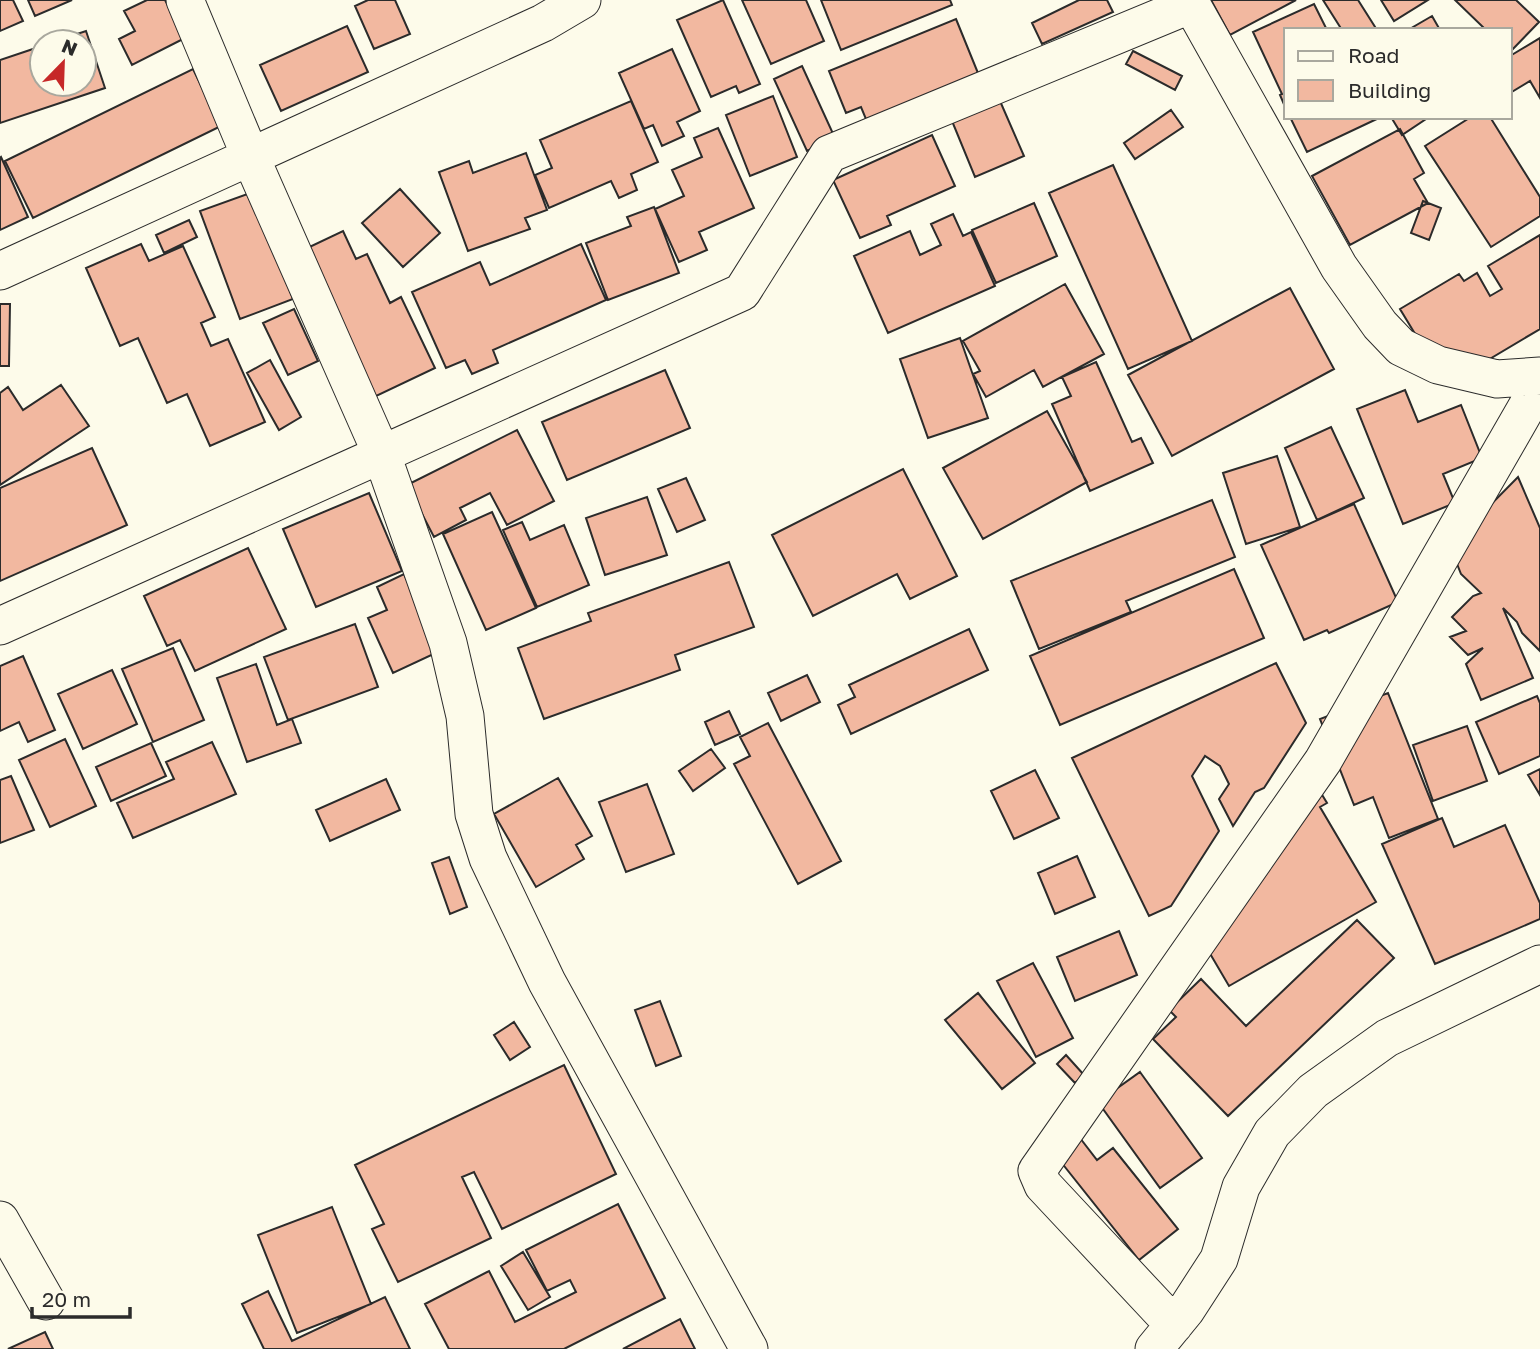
<svg xmlns="http://www.w3.org/2000/svg" width="1540" height="1349" viewBox="0 0 1540 1349" font-family="'Golos Text',sans-serif">
	<rect width="100%" height="100%" fill="#fdfbea"/>
	<path fill="#f2b8a0" stroke="#2b2b2b" stroke-width="2" d="M0 0H13L23 21 0 31Z
		M28 0H72L35 16Z
		M147 0H165L185 38 132 65 119 39 135 31 124 11Z
		M368 0H395L410 34 374 49 355 6Z
		M723 0 760 84 739 93 736 86 711 97 677 20Z
		M742 0H806L824 41 771 64Z
		M821 0H950L952 5 841 50Z
		M1079 0H1107L1113 12 1042 44 1032 23Z
		M1211 0H1296L1230 35Z
		M1323 0H1358L1377 30H1342Z
		M1381 0H1428L1394 21Z
		M1455 0H1516L1539 22 1510 52V30H1486Z
		M1314 4 1327 30H1286V109L1280 95 1282 94 1253 32Z
		M1432 16 1440 30H1408Z
		M956 19 980 78 868 124 861 107 846 113 829 71Z
		M347 26 368 72 281 111 260 65Z
		M86 31 105 88 0 123V60L42 46V84H84V42H53Z
		M1540 38V98L1530 81 1510 93V56Z
		M672 49 700 111 677 122 684 136 662 146 653 125 644 129 619 73Z
		M1133 51 1182 76 1175 90 1126 64Z
		M802 66 835 138 807 151 774 79Z
		M193 69 221 126 33 218 5 161Z
		M773 96 797 157 750 176 726 115Z
		M631 101 658 162 631 174 637 190 619 198 611 181 549 208 535 175 552 168 540 140Z
		M1000 101 1024 156 975 177 952 121Z
		M1171 110 1183 127 1135 159 1124 143Z
		M1290 117H1381L1307 152Z
		M1391 117H1429L1402 135Z
		M1471 117H1490L1540 197V216L1491 247 1425 146Z
		M718 128 754 208 699 232 707 250 679 262 655 209 684 196 672 170 702 157 694 138Z
		M1400 129 1424 173 1414 179 1428 203 1350 245 1312 176Z
		M932 135 955 186 887 216 891 225 860 238 833 180Z
		M526 153 547 210 525 218 530 229 468 251 439 172 469 161 473 173Z
		M1 157 28 217 0 230V158Z
		M1113 165 1192 341 1128 369 1049 193Z
		M400 189 440 233 403 267 362 223Z
		M253 192 293 299 240 319 200 211Z
		M1423 201 1441 208 1429 240 1411 233Z
		M1034 203 1057 256 996 283 972 230Z
		M654 207 679 273 608 300 586 243 631 226 627 217Z
		M953 214 963 236 971 232 995 286 888 333 854 256 910 231 920 255 941 245 931 224Z
		M189 220 197 237 164 253 156 235Z
		M343 231 356 259 367 254 390 303 401 297 435 368 372 398 301 251Z
		M1540 235V329L1446 385 1400 309 1459 274 1464 281 1477 273 1490 296 1502 289 1488 266Z
		M141 244 149 261 183 246 215 317 201 323 211 346 228 339 265 422 210 446 187 394 167 403 138 338 120 346 86 268Z
		M581 244 606 300 493 350 498 363 472 374 465 360 446 368 412 292 480 262 490 285Z
		M1065 284 1104 354 1043 387 1034 370 986 397 973 374 980 371 963 341Z
		M1290 288 1334 369 1172 456 1128 375Z
		M0 304H10L9 366H0Z
		M294 309 318 361 288 375 263 323Z
		M960 338 988 418 928 438 900 359Z
		M270 360 301 417 279 430 247 373Z
		M1096 362 1132 442 1141 438 1153 463 1090 491 1052 404 1071 396 1062 377Z
		M665 370 690 428 567 480 542 422Z
		M61 385 89 426 0 485V393L8 387 23 410Z
		M1405 390 1418 422 1461 405 1482 458 1443 474 1455 503 1403 524 1357 409Z
		M1047 411 1087 482 983 539 943 468Z
		M1331 427 1364 498 1317 520 1285 448Z
		M517 430 554 501 507 525 490 493 460 508 466 520 434 537 407 485Z
		M92 448 127 525 0 581V488Z
		M1277 456 1300 527 1246 544 1223 473Z
		M903 469 957 576 910 599 897 574 813 616 772 535Z
		M1518 477 1540 528V651L1522 633 1517 622 1503 608 1533 678 1481 700 1466 664 1483 648 1468 655 1450 637 1466 631 1452 617 1473 596 1481 593 1461 574 1450 546Z
		M686 478 705 520 677 532 658 489Z
		M369 493 402 571 316 607 283 529Z
		M647 497 667 555 605 575 586 518Z
		M1212 500 1235 557 1126 601 1131 612 1039 649 1011 581Z
		M1354 504 1398 602 1329 633 1327 630 1304 640 1261 545Z
		M492 512 536 608 486 630 443 534Z
		M522 522 530 540 564 525 589 585 537 607 503 530Z
		M248 548 286 629 195 671 180 640 167 646 144 596Z
		M729 562 754 627 675 655 680 670 544 719 518 648 591 621 588 613Z
		M1234 569 1264 638 1060 725 1030 656Z
		M404 574 440 651 393 673 368 618 387 610 377 587Z
		M355 624 378 687 288 720 264 657Z
		M969 629 988 670 851 734 838 705 855 697 849 685Z
		M173 648 204 720 153 742 122 669Z
		M23 656 55 730 28 742 19 722 0 731V666Z
		M1276 663 1306 723 1264 788 1255 792 1233 826 1219 799 1229 784 1220 766 1205 756 1192 776 1219 831 1171 906 1149 916 1072 758Z
		M256 664 277 725 292 719 301 743 247 762 217 678Z
		M112 670 137 724 83 749 58 694Z
		M807 675 820 702 781 721 768 693Z
		M1388 693 1438 819 1389 838 1373 797 1354 805 1320 719Z
		M1537 696 1540 703V756L1499 774 1476 722Z
		M729 711 740 734 715 745 705 722Z
		M768 723 841 861 798 884 734 764 750 756 740 737Z
		M1467 726 1487 781 1433 801 1413 745Z
		M65 739 96 806 50 827 19 760Z
		M212 742 236 794 133 838 117 803 174 779 166 762Z
		M151 743 166 776 111 801 96 767Z
		M711 749 725 768 693 791 679 771Z
		M1540 769V795L1528 775Z
		M1035 770 1059 818 1014 839 991 791Z
		M1310 775 1327 803 1320 807 1376 902 1229 986 1195 928Z
		M11 776 34 830 0 843V780Z
		M558 778 592 836 576 845 584 859 536 887 494 814Z
		M386 779 400 810 330 841 316 810Z
		M647 784 674 854 626 872 599 802Z
		M1442 818 1454 847 1505 825 1540 903V919L1435 964 1382 844Z
		M1077 856 1095 897 1055 914 1038 873Z
		M449 857 467 907 450 914 432 863Z
		M1357 920 1394 958 1228 1116 1153 1039 1176 1017 1169 1010 1201 979 1246 1026Z
		M1119 931 1137 975 1075 1001 1057 957Z
		M1033 963 1073 1038 1036 1057 997 981Z
		M978 993 1035 1063 1002 1089 945 1020Z
		M660 1001 681 1056 656 1066 635 1010Z
		M514 1022 530 1047 510 1060 494 1035Z
		M1066 1055 1084 1075 1075 1083 1057 1064Z
		M564 1065 616 1174 502 1229 474 1172 462 1177 491 1238 398 1282 372 1229 384 1224 355 1165Z
		M1140 1072 1202 1158 1160 1188 1098 1102Z
		M1080 1138 1097 1160 1113 1148 1178 1229 1139 1260 1057 1157Z
		M618 1204 665 1298 564 1349H449L425 1304 489 1271 515 1322 576 1292 570 1280 547 1291 526 1250Z
		M332 1207 371 1304 297 1333 258 1235Z
		M523 1252 550 1297 528 1310 501 1266Z
		M268 1291 292 1341 385 1297 410 1349H264L242 1304Z
		M680 1319 695 1349H623Z
		M45 1332 53 1349H8Z"/>
	<g fill="none" stroke-linecap="round" stroke-linejoin="round">
		<defs>
			<path id="minor" d="M185 0 251 158 382 455 448 643 465 716 474 814 488 858 547 982 749 1349
				M1189 0 1339 267 1380 325 1401 347 1438 365 1497 379 1540 376
				M0 271 543 23 582 0
				M0 626 742 292 829 154 1192 4
				M0 1220 46 1301
				M1174 1325 1043 1185 1037 1171 1323 761 1540 384
				M1154 1349 1186 1310 1219 1259 1241 1187 1272 1133 1313 1091 1387 1038 1540 964"/>
		</defs>
		<use href="#minor" stroke="#2b2b2b" stroke-width="39"/>
		<use href="#minor" stroke="#fdfbea" stroke-width="37"/>
	</g>
	<rect x="1284" y="28" width="228" height="91" fill="#fdfbea" stroke="#a9a89e" stroke-width="2"/>
	<rect x="1298" y="51" width="35" height="10" fill="#fdfbea" stroke="#a9a89e" stroke-width="2"/>
	<text x="1348" y="63" font-size="21" fill="#2b2b2b">Road</text>
	<rect x="1298" y="80" width="35" height="21" fill="#f2b8a0" stroke="#a9a89e" stroke-width="2"/>
	<text x="1348" y="98" font-size="21" fill="#2b2b2b">Building</text>
	<g transform="translate(63 63) rotate(23)"><circle r="33" fill="#fdfbea" stroke="#a9a89e" stroke-width="2"/>
	<path d="M0-5L12 26L0 18L-12 26Z" fill="#c62828"/>
	<text y="-10" font-size="19" font-weight="bold" text-anchor="middle" fill="#2b2b2b">N</text>
	</g>
	<path d="M32 1307v10h98v-10" fill="none" stroke="#2b2b2b" stroke-width="3.5"/>
	<text x="42" y="1307" font-size="21" fill="#2b2b2b" stroke="#fdfbea" stroke-width="5" paint-order="stroke">20 m</text>
</svg>
